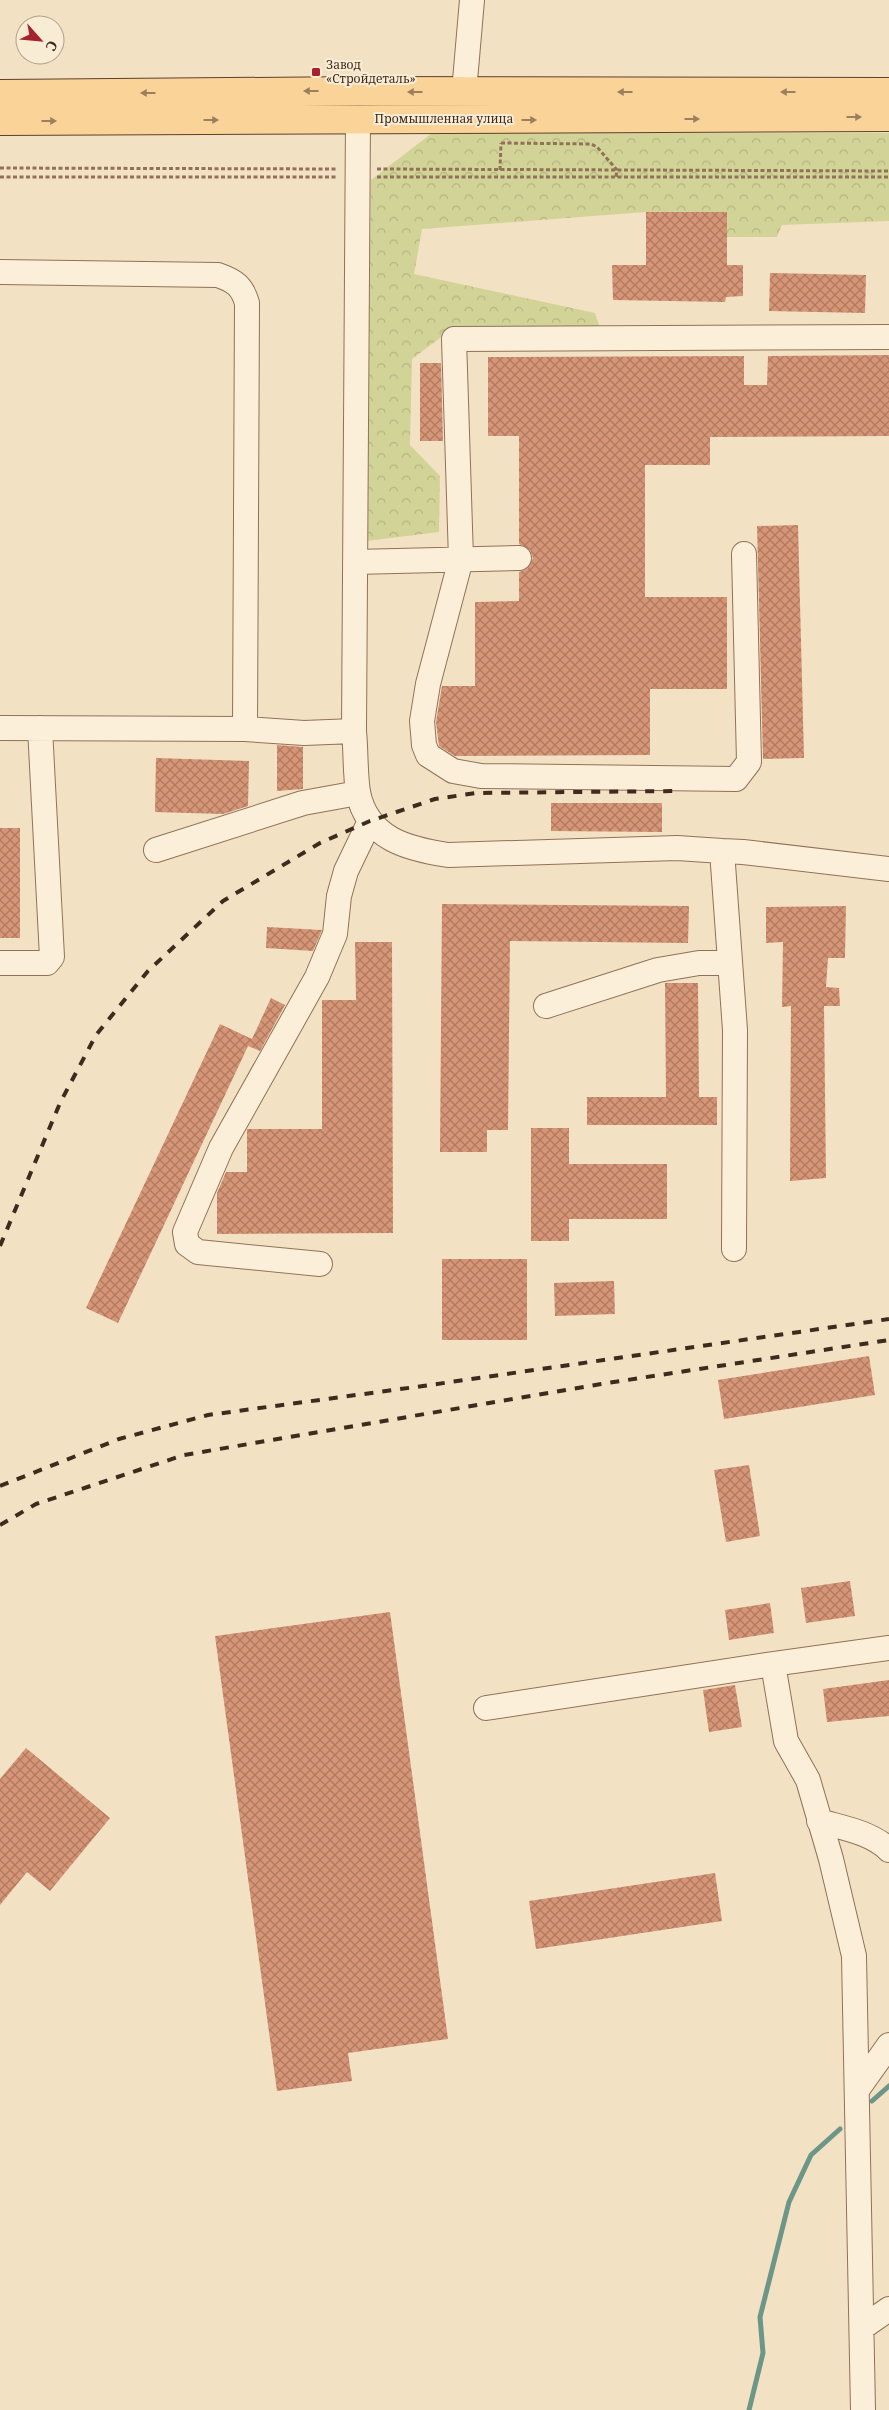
<svg xmlns="http://www.w3.org/2000/svg" width="889" height="2410" viewBox="0 0 889 2410" font-family="'Noto Serif',serif">
	<defs>
		<pattern id="forest-crowns" width="20" height="18" patternUnits="userSpaceOnUse" patternTransform="scale(1.25)"><rect width="20" height="18" fill="#d2d397"/><path d="M2 6a3 3 0 1 1 6 0M12 15a3 3 0 1 1 6 0" fill="none" stroke="#b5b582"/></pattern>
		<pattern id="building-cross-hatch" width="8" height="8" patternUnits="userSpaceOnUse" patternTransform="scale(1.25)"><rect width="8" height="8" fill="#d69576"/><path d="M0 0l8 8M0 8l8-8" fill="none" stroke="#af7a60"/></pattern>
	</defs>
	<rect width="100%" height="100%" fill="#f3e1c4"/>
	<path fill="url(#forest-crowns)" d="M432 133H889V221L782 225 777 237H727V212H646L422 229 414 274 595 313 600 328 452 329 412 359 410 445 440 476 439 532 366 541 371 180Z"/>
	<g fill="none" stroke-linecap="round" stroke-linejoin="round">
		<path stroke="#6c9688" stroke-width="5" d="M872 2101 889 2086
			M749 2410 763 2353 760 2317 789 2202 811 2155 840 2129"/>
	</g>
	<path fill="url(#building-cross-hatch)" d="M646 212H727V265H743V296L726 297 725 302 613 300 612 265H646Z
		M770 273 866 275 865 313 769 311Z
		M889 355V436L710 437V465H645V597H727V689H650V755L455 756 439 746 436 722 442 686H475V602L519 601V572L527 569 533 558 530 550 519 544V436H488V357L744 356V385H767L768 356Z
		M420 363H441L443 441H420Z
		M798 525 804 758 763 759 757 526Z
		M277 745 303 747V789L277 791Z
		M156 758 249 761 248 806 223 814 155 812Z
		M551 803H662V832L551 831Z
		M0 828H20V938H0Z
		M442 904 689 906 688 943 510 941 508 1130H487V1152H440Z
		M846 906 845 958H828L826 987 839 988 840 1006H824L826 1178 790 1181 791 1006 782 1007 783 942 766 943V907Z
		M267 927 322 930 313 951 266 948Z
		M355 942H392L393 1233 217 1234V1193L226 1172H247V1129H322V1000H356Z
		M665 983H698L699 1097H717V1125H587V1097H666Z
		M271 998 285 1005 260 1051 248 1046 118 1323 86 1308 220 1024 252 1039Z
		M531 1128H569V1164H667V1219H569V1241H531Z
		M442 1259H527V1340H442Z
		M614 1281 615 1314 555 1316 554 1283Z
		M869 1356 875 1395 724 1419 718 1380Z
		M749 1465 760 1536 726 1542 714 1470Z
		M850 1581 855 1616 806 1623 801 1588Z
		M770 1603 774 1633 729 1640 725 1610Z
		M390 1612 448 2039 348 2053 352 2081 277 2091 215 1636Z
		M889 1680V1716L827 1722 823 1689Z
		M735 1685 742 1727 709 1732 703 1690Z
		M26 1748 110 1818 50 1891 27 1872 0 1905V1779Z
		M715 1873 722 1921 536 1949 529 1901Z"/>
	<g fill="none" stroke-linecap="round" stroke-linejoin="round">
		<defs>
			<path id="minor" d="M464 92 472 0
				M358 119 354 731C356 751 355 773 358 792 367 839 408 849 448 855L677 848 722 851 735 1030 734 1249
				M0 272 218 275C235 281 242 286 247 303L245 729
				M744 554 749 762 736 779 481 776 453 771 428 755 424 745 422 721 428 684 461 559 454 339 889 337
				M355 562 519 558
				M0 728 245 729 304 733 354 731
				M156 850 303 803 358 793
				M722 851 743 852 889 869
				M0 963H47L52 957 40 728
				M546 1006 658 970 699 963H730
				M320 1264 198 1252 187 1244 185 1232 221 1148 317 977 335 934 339 896 346 871 370 821
				M773 1664 786 1741 808 1780 831 1859 854 1956 863 2410
				M486 1708 773 1664 889 1648
				M819 1821C842 1828 871 1832 889 1850
				M857 2090 889 2045
				M863 2327 889 2309"/>
			<path id="major" d="M0 94 359 91 889 92
				M0 121 889 117"/>
		</defs>
		<use href="#minor" stroke="#917158" stroke-width="26"/>
		<use href="#major" stroke="#5e3f2c" stroke-width="30"/>
		<path stroke="#917158" stroke-width="3" stroke-dasharray="4 2.5" stroke-linecap="butt" d="M501 143 591 144 597 147 617 170 616 177
			M0 168 338 169
			M377 169 889 171
			M500 170 501 143
			M0 177H338
			M377 177H889"/>
		<use href="#minor" stroke="#fcefd9" stroke-width="24"/>
		<use href="#major" stroke="#fad399" stroke-width="28"/>
		<path stroke="#3f2b1e" stroke-width="4" stroke-dasharray="9 9" stroke-linecap="butt" d="M0 1246 60 1103 96 1035 148 971 223 901 320 843 370 821 435 799 476 793 677 791
			M0 1486 119 1439 208 1415 423 1386 889 1319
			M0 1525 36 1504 184 1455 601 1384 889 1340"/>
	</g>
	<defs><path id="oneway-solid" d="M-6-.8H1V-3.2L6.5 0L1 3.2V.8H-6Z" transform="scale(1.25)"/></defs>
	<g fill="#9c7f5c">
		<use href="#oneway-solid" transform="translate(311 91) rotate(180)"/>
		<use href="#oneway-solid" transform="translate(415 92) rotate(-180)"/>
		<use href="#oneway-solid" transform="translate(625 92) rotate(180)"/>
		<use href="#oneway-solid" transform="translate(788 92) rotate(180)"/>
		<use href="#oneway-solid" transform="translate(148 93) rotate(180)"/>
		<use href="#oneway-solid" transform="translate(854 117)"/>
		<use href="#oneway-solid" transform="translate(692 119)"/>
		<use href="#oneway-solid" transform="translate(211 120)"/>
		<use href="#oneway-solid" transform="translate(529 120)"/>
		<use href="#oneway-solid" transform="translate(49 121)"/>
	</g>
	<rect fill="#a7212e" stroke="#f9ecd5" stroke-width="2" x="311" y="67" width="10" height="10" rx="2.5"/>
	<g text-anchor="middle" stroke-width="4" stroke-linejoin="round" paint-order="stroke">
		<g font-size="12" fill="#3f2b1e" stroke="#f9ecd5" text-anchor="start">
			<text x="326" y="69">Завод<tspan x="326" dy="14">«Стройдеталь»</tspan></text>
		</g>
		<g font-size="12" fill="#3f2b1e" stroke="#f9ecd5">
			<text x="444" y="123">Промышленная улица</text>
		</g>
	</g>
	<g transform="translate(40 40) rotate(117)"><circle r="24" fill="#f9ecd5" stroke="#af9f8c"/>
	<path d="M0-4L9 19L0 12L-9 19Z" fill="#a7212e"/>
	<text y="-8" font-size="14" font-weight="bold" text-anchor="middle" fill="#3f2b1e">С</text>
	</g>
</svg>
